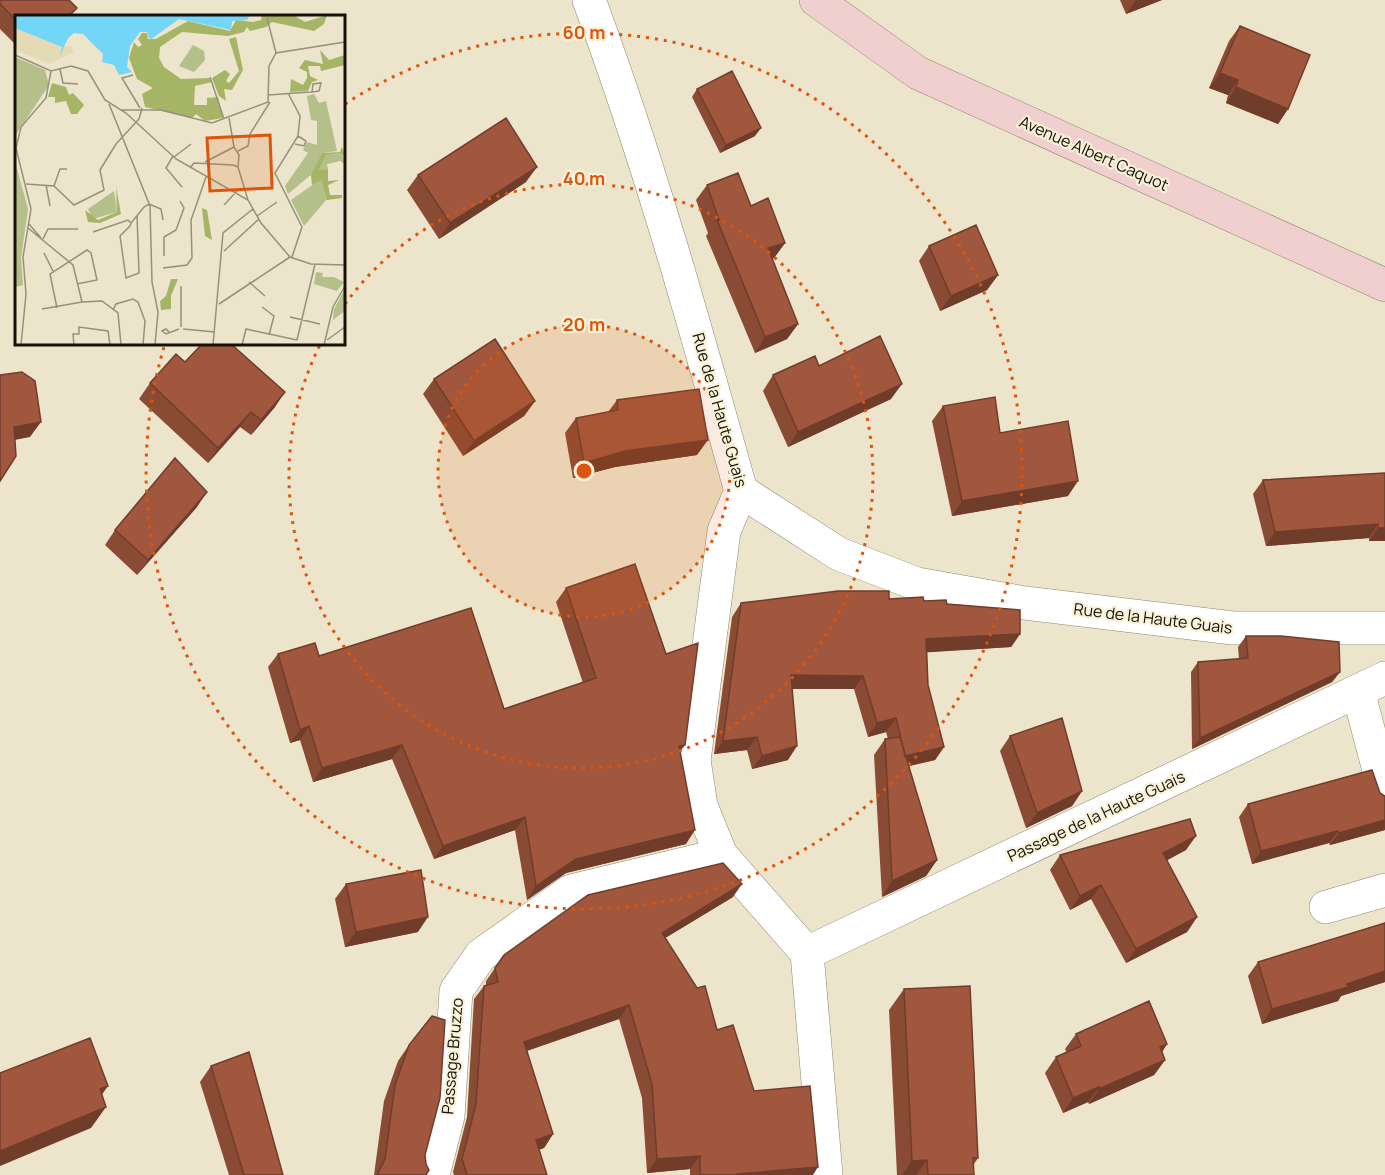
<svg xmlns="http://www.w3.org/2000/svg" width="1385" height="1175" viewBox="0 0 1385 1175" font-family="Manrope,sans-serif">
	<rect width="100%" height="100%" fill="#ece4cb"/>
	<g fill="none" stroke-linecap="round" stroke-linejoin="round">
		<defs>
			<path id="street" d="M589 0C649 161 695 326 741 491L839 554 917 584 1025 603 1233 628H1385
				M741 491 724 531 694 760 701 806 721 855 807 953 826 1175
				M1358 691 1385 793
				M1326 907 1385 890
				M807 953 1385 678
				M433 1175 448 1116 456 991 481 955 571 891 721 855"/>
			<path id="secondary" d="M816 0 918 73 1385 285"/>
		</defs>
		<use href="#street" stroke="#8e866f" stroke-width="34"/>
		<use href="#secondary" stroke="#8e866f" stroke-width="34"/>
		<use href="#street" stroke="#fff" stroke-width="33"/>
		<use href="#secondary" stroke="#f0d0cf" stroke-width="33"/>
	</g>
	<path fill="#8a4b34" d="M0 0 16 16V43L15 44 0 29Z
		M1120 0H1162L1126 14Z
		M1240 26 1288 109 1278 124 1226 103 1228 95 1209 88 1229 41Z
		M697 89 755 136 720 153 692 97Z
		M418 175 526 182 439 239 407 190Z
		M707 185 751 206 785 243 774 258 772 259 798 324 787 339 755 353 706 236 708 233 696 200Z
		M929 246 998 275 987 290 940 311 919 261Z
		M185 362 275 407 251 435 240 427 208 463 139 399 150 383Z
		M819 366 891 399 788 447 763 391 773 375Z
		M434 379 535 401 524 416 463 456 423 394Z
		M617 400 697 455 615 467 573 478 565 433 576 418 608 412Z
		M943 406 1000 433 1068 496 952 516 932 421Z
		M1385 473V541H1369V538L1266 546 1253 494 1263 480Z
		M197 507 137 575 105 545 115 530Z
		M566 588 680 752 686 844 566 873 527 900 515 830 434 859 392 759 313 782 300 740 290 743 268 667 278 654 319 656 504 709 583 683 556 602Z
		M889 599 947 604 1020 634 1011 647 927 652 928 685 944 747 935 760 909 766 937 860 926 876 882 897 874 755 885 739H888L886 732 868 737 854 689H792L788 760 752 769 747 750 714 754 732 617 741 603Z
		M1246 636 1340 672 1332 682 1192 749 1191 672 1198 662 1239 659 1238 647Z
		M1010 736 1082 791 1072 806 1026 828 1000 751Z
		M1380 793 1385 796V830L1330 845 1329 843 1252 864 1239 817 1248 804Z
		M1186 850 1166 860 1197 917 1187 932 1126 963 1091 899 1070 910 1050 870 1060 855Z
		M346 884 418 932 345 947 335 899Z
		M733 897 665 938 717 1030 754 1091 813 1175H690V1169L647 1173 642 1098 619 1019 527 1051 553 1134 544 1148 539 1149 547 1175H454L453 1172 467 1117 474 999 484 986 486 985V981L504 955Z
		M1385 922V982L1341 996 1338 1001 1262 1024 1248 976 1258 962 1384 923Z
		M904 989 978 1158 974 1164V1175H897L889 1010Z
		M1076 1034 1167 1044 1162 1052 1165 1060 1154 1075 1089 1104 1088 1102 1063 1113 1045 1073 1056 1057 1067 1053 1065 1049Z
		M409 1045 425 1155 426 1175H374L384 1101 398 1061Z
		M211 1066 283 1175H229L200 1082Z"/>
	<path fill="#713d2b" d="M1136 0H1162L1126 14Z
		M1220 73 1238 80 1228 95 1209 88Z
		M1236 87 1288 109 1278 124 1226 103Z
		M761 128 755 136 720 153 726 145Z
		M537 167 526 182 439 239 450 223Z
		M785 243 774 258 757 264 768 248Z
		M998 275 987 290 940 311 951 296Z
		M798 324 787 339 755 353 765 337Z
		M902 384 891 399 788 447 798 432Z
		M285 392 275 407 251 435 261 420Z
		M535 401 524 416 463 456 474 441Z
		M251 412 240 427 208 463 218 448Z
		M41 422 30 437 4 442 14 427Z
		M708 440 697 455 615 467 573 478 584 463 625 451Z
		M1078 481 1068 496 952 516 962 501Z
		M207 492 197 507 137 575 148 560Z
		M1378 524 1369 538 1266 546 1275 532Z
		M1378 528H1385V541H1369Z
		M1020 634 1011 647 917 653 926 639Z
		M1340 672 1332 682 1192 749 1200 738Z
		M791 675 863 676 854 689H781Z
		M896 718 886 732 868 737 877 723Z
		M309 726 300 740 290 743 300 730Z
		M757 737 747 750 714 754 723 741Z
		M402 745 392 759 313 782 322 768Z
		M685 745 675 759 679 746Z
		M797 746 788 760 752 769 762 756Z
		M944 747 935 760 896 769 905 756Z
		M1082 791 1072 806 1026 828 1037 813Z
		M525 817 515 830 434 859 443 846Z
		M1385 820V830L1330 845 1339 833Z
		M695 830 686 844 566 873 527 900 536 886 576 859Z
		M1338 831 1329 843 1252 864 1261 851Z
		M1196 836 1186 850 1153 868 1163 853Z
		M937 860 926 876 882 897 892 881Z
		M742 884 733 897 652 946 662 933Z
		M1101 885 1091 899 1070 910 1080 896Z
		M428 917 418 932 345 947 356 932Z
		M1197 917 1187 932 1126 963 1136 949Z
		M1385 971V982L1341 996 1338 1001 1262 1024 1272 1009Z
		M629 1005 619 1019 514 1055 524 1042Z
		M1167 1044 1157 1060 1160 1047Z
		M1165 1060 1154 1075 1089 1104 1099 1089Z
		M108 1086 93 1107 100 1089Z
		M1099 1087 1088 1102 1063 1113 1073 1098Z
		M106 1107 91 1128 0 1166V1151Z
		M553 1134 544 1148 527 1154 536 1140Z
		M700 1156 690 1169 647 1173 657 1159Z
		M927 1160 916 1175H902L912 1161Z
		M818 1167 813 1175H736L737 1174Z"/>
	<path fill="#a1573d" stroke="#713d2b" stroke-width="1.5" d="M0 0H69L77 8 69 16H16V20L0 4Z
		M1240 26 1310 55 1288 109 1236 87 1238 80 1220 73Z
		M732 71 761 128 726 145 697 89Z
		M506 118 537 167 450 223 418 175Z
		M738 173 751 206 768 198 785 243 768 248 798 324 765 337 717 220H719L707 185Z
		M976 225 998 275 951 296 929 246Z
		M880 336 902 384 798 432 773 375 815 356 819 366Z
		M495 339 535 401 474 441 434 379Z
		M202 344H231L285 392 261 420 251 412 218 448 150 383 176 354 185 362Z
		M22 372 35 381 41 422 14 427 16 456 0 481V375Z
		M699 389 708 440 625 451 584 463 576 418 618 410 617 400Z
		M995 397 1000 433 1068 421 1078 481 962 501 943 406Z
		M175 458 207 492 148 560 115 530Z
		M1385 473V528H1378V524L1275 532 1263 480Z
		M635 564 666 654 698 643 685 745 679 746 695 830 576 859 536 886 525 817 443 846 402 745 322 768 309 726 300 730 278 654 315 643 319 656 471 608 504 709 596 678 566 588Z
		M838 591H889V599L923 597 924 601 946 600 947 604 1020 610V634L926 639 928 685 944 747 905 756 896 718 877 723 863 676 791 675 797 746 762 756 757 737 723 741 741 603Z
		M1246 636H1281L1339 642 1340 672 1200 738 1198 662 1248 658Z
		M1062 718 1082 791 1037 813 1010 736Z
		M900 737 937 860 892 881 885 739Z
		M1372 770 1380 793 1385 796V820L1339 833 1338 831 1261 851 1248 804Z
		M1190 819 1196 836 1163 853 1197 917 1136 949 1101 885 1080 896 1060 855Z
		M723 863 742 884 662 933 697 988 705 986 717 1030 733 1025 754 1091 810 1086 818 1167 737 1174V1175H700V1156L657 1159 652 1084 629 1005 524 1042 553 1134 536 1140 547 1175H467L462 1159 476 1104 484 986 498 982 495 968 504 955 588 895Z
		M421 870 428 917 356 932 346 884Z
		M1385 923V971L1347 984 1348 987 1272 1009 1258 962Z
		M970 986 978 1158H973L974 1175H928L927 1160 912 1161 904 989Z
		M1149 1001 1167 1044 1160 1047 1165 1060 1099 1089V1087L1073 1098 1056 1057 1081 1046 1076 1034Z
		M432 1016 445 1020 440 1098 425 1155 426 1164 429 1170 426 1175H377L385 1159 395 1085 409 1045Z
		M90 1038 108 1086 100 1089 106 1107 0 1151V1073Z
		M249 1052 283 1175H244L211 1066Z"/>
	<circle cx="584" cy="471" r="146" fill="#dd550c" fill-opacity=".12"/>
	<g fill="none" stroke="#dd550c" stroke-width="3" stroke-dasharray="3 6">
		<circle cx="584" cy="471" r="146"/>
		<path d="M345 304A292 292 0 1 1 320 345"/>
		<path d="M345 104A438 438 0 1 1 164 347"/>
	</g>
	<g text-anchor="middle" stroke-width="4.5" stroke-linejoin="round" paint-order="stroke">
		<g font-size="16" fill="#141108" stroke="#f9f1d8">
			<text transform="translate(1094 153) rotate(24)" y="6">Avenue Albert Caquot</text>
			<text transform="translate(720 410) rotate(74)" y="6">Rue de la Haute Guais</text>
			<text transform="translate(1153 618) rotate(7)" y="6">Rue de la Haute Guais</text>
			<text transform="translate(1096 816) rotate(-25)" y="6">Passage de la Haute Guais</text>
			<text transform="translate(452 1056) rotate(-85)" y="6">Passage Bruzzo</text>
		</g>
	</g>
	<g transform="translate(15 15)">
		<rect width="330" height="330" fill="#ece4cb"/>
		<path d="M178 30 189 36 190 45 179 57 164 51ZM0 42 30 55 34 70 0 121ZM299 79 304 88 311 86 322 136 307 138 298 158 273 179 270 171 293 138 288 135 292 127 302 130V106L296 105 292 81ZM327 138 330 149 325 146 312 149 313 155H304L311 140ZM0 146 13 194 6 243 8 270 0 272ZM306 164 312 184 289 211 276 185ZM99 176 102 197 78 204 73 194ZM301 257 308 258 307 262H319L329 267 322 276 299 269ZM330 274V296L318 305 319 294Z" fill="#b4bf89"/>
		<path d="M247 0H278L290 7 312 0 309 9 299 16 257 7 251 12 235 16 232 12 229 17 213 21 167 17 145 32 144 43 149 52 166 64 195 63 197 67 180 71 179 90H192V83L203 82 208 103 190 106 181 99 177 103 130 92 127 79 138 73 122 64 114 43 119 27 123 32 127 30 123 24 127 18H132L133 24H141L173 6 215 16 221 5 238 7 246 5ZM221 22 228 55 217 75 209 74 211 86 204 81 197 63 210 55 215 59 211 66 214 68 224 56 214 24ZM305 35 314 45 330 40V50L306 56 305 51H293L295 61 303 65 297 67 293 76 275 77 276 64 288 70 292 63V57L284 53 290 45 308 49ZM37 68 51 72 54 80 58 78 69 90 62 99H56L51 86 40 88V82H33ZM327 132 330 142 326 138 311 140 304 155H313V166L324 165 313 170 315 180H327V183L312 185 306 165 297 170 296 160 307 138 325 137ZM101 172 106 199 85 208 73 207 70 195 83 205 102 197ZM187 193 192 195 197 225 190 221ZM156 264H163L156 281V294L146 295 145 286 151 281Z" fill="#a6b465"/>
		<path d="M0 0 47 32 56 31 59 37 34 49 5 37 0 32Z" fill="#e4dab5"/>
		<path d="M0 0H235L232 5 217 6 216 15 164 4 135 25 132 17H125L115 31 112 52 117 57 104 60 99 50 87 47 88 39 68 19 59 18 53 23 45 41 47 32 0 13Z" fill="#73d6f9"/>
		<path fill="none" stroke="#96907d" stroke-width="1.5" d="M252 3 261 38M0 40 36 56 56 51 73 56 90 85 111 98 161 144 233 185 246 208 275 242 296 249 330 250M45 54 48 68 63 69M118 60 107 63 125 93M195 62 209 104M273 78 285 101 283 121 260 158 287 212 277 242M254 80 280 78 297 77 304 76 306 68 298 69 297 77M94 89 135 191 137 267 143 297 140 330M106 95H146L197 108 253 87 254 51 261 38 330 27M214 103 219 132 224 140 223 152M280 129 289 131 291 126 283 121M223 136 233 131 235 119 255 87M158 141 151 153 167 172M159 142 176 129M190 147 219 132M175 153 179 148 218 150 223 152 233 185M11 169 39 171 59 190 89 175 85 155 101 129 124 104 127 93M31 170 35 191M39 171 45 154H52M134 189 146 194 148 205M209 190 222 176M122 200 124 258 111 263 105 221 115 211 116 208 129 192 134 189M242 201 262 187M14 209 26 223M13 213 58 250 67 287 87 286 103 298 106 330M78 217 113 205 116 208M28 224 33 214H63M209 236 244 204M29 238 38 256M149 241V222L161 215 169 193 165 186M148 253 172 250 177 243 176 205 191 162M234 267 250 281M166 271V312M204 289 275 242M247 292 259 301 254 320M42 293 35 259 72 235 76 238 82 265 62 269M27 294 67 287M98 295 101 289 118 284 123 287 130 306 128 330M275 302 305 309M168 314 200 317M154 317 151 314 147 316 151 319 164 314M282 325 300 249M312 325 330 312M6 330 11 279 8 242 16 194 1 133 6 112 31 83 36 56M59 330 58 319H64V312L93 316 95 330M198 330 208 218 238 194M227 330 231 314 282 325M309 330 318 292 330 271"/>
		<path fill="#dd550c" fill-opacity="0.15" stroke="#dd550c" stroke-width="3" d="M255 120 257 173 195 176 192 123Z"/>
		<rect width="330" height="330" fill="none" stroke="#141108" stroke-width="3"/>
	</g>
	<circle cx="584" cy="471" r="9" fill="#dd550c" stroke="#f9f1d8" stroke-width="3"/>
	<g font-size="18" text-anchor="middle" font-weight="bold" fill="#dd550c" stroke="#f9f1d8" stroke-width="4.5" stroke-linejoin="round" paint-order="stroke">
		<text x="584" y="39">60 m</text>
		<text x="584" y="185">40 m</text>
		<text x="584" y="331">20 m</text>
	</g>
</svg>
